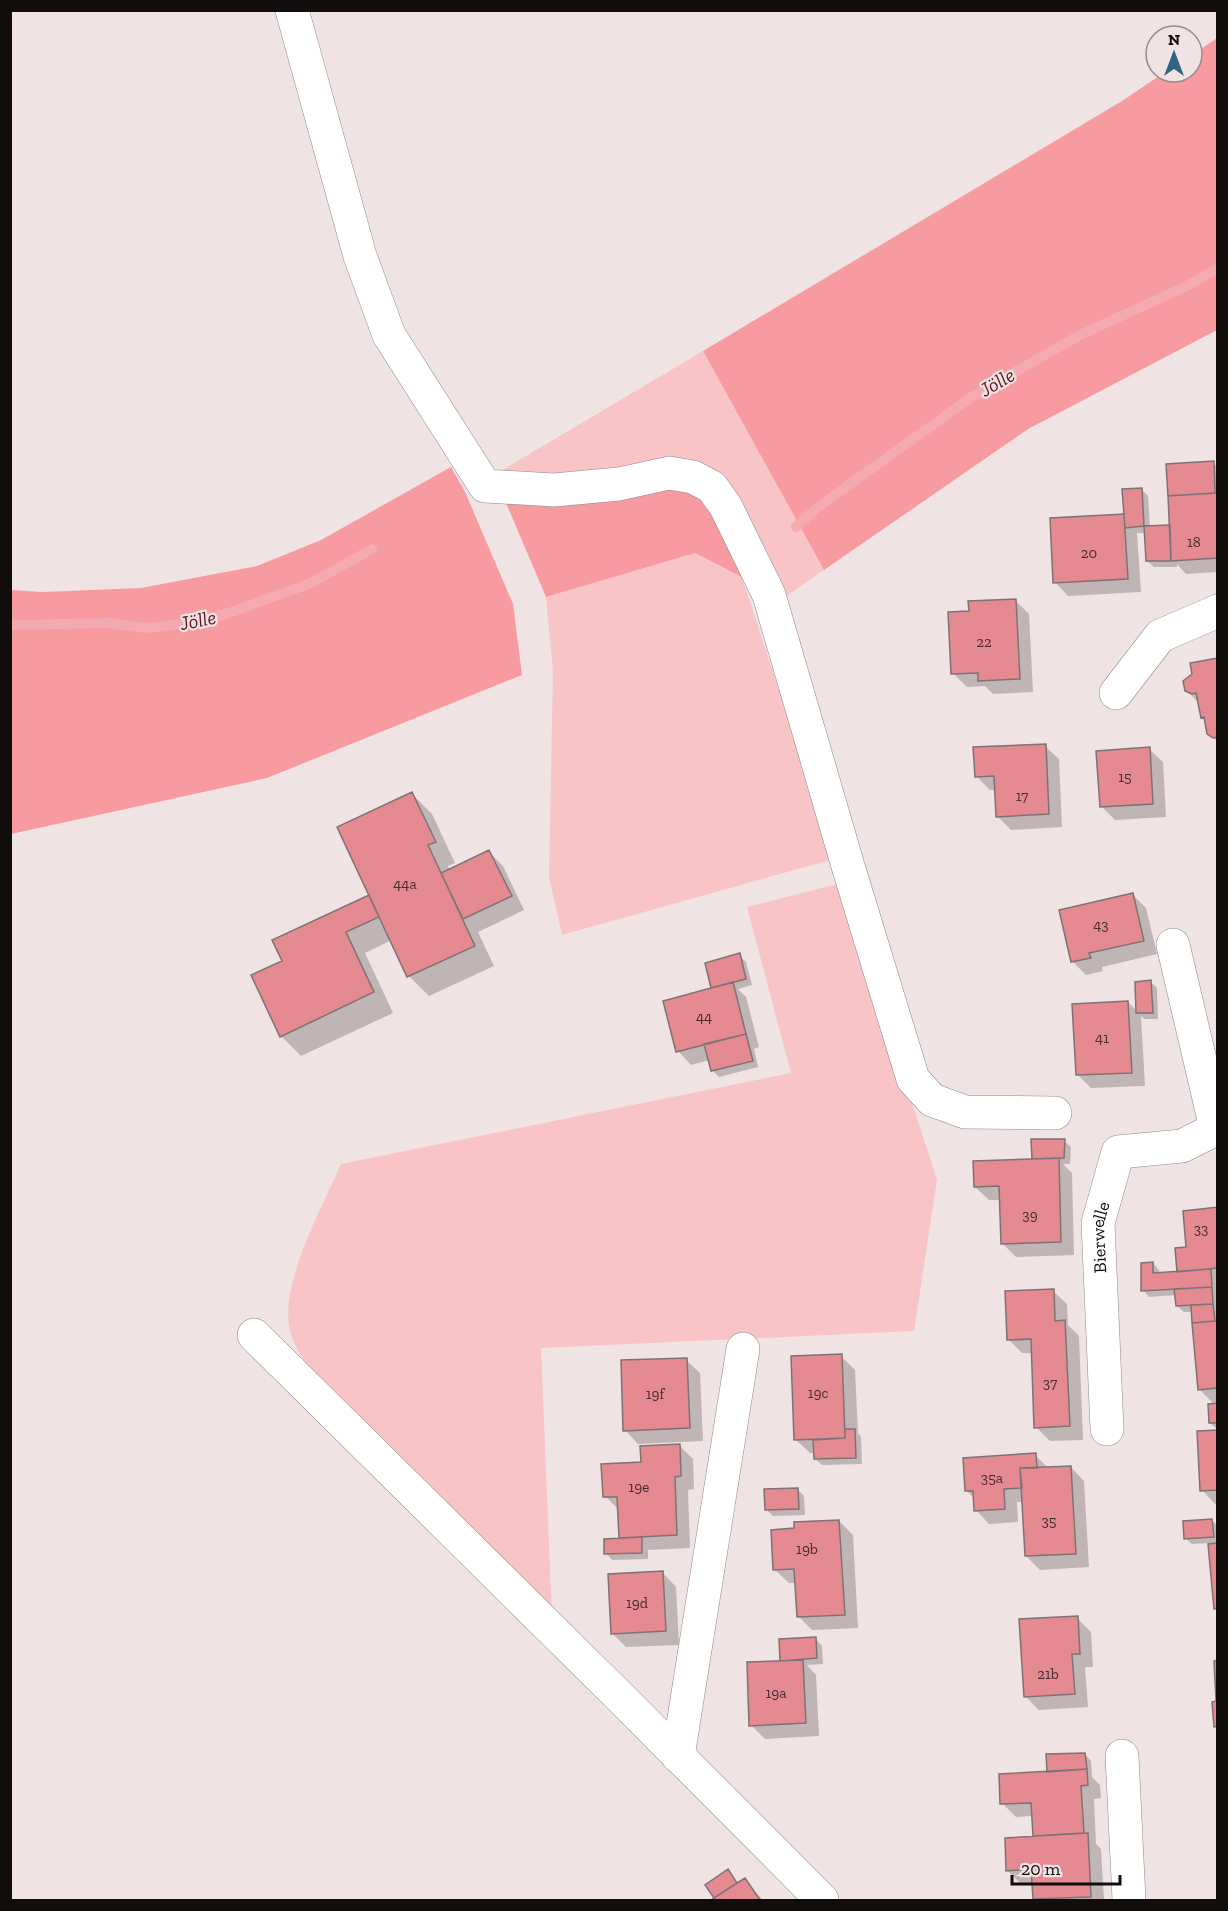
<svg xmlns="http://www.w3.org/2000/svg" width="1228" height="1911" viewBox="0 0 1228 1911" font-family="'Zilla Slab',serif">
	<rect width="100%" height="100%" fill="#efe3e3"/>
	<path fill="#f9c4c6" d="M703 351 824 570 782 599 613 476 494 475Z
		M695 553 742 577 834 859 562 935 549 876 553 672 546 597Z
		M841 883 937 1180 914 1331 541 1348 552 1618 313 1374C304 1360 291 1343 289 1325 282 1279 322 1208 341 1164L791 1073 747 907Z"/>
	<path fill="#f79ba1" d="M1217 38V330L1028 429 824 570 703 351 1122 101 1165 72H1192V55Z
		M451 467 465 492 513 604 522 675 267 778 11 834V590L42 592 141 588 257 566 321 540Z
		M666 486C672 487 680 486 685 488 717 497 730 550 742 577L695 553 546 597 506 503Z"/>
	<path fill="#0003" d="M1213 463 1218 467V572L1186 574 1177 564V567H1154L1147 561 1146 533H1137L1141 592 1068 596 1055 582 1123 516 1142 490 1148 496 1150 528 1171 527Z
		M1016 601 1029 614 1033 692 993 694 985 686 967 687 953 673 970 612Z
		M1218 659V742L1208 733 1206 721 1202 717 1199 703 1186 690Z
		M1045 746 1059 759 1062 827 1011 830 997 816 996 790H990L976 776Z
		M1149 749 1163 762 1166 817 1115 820 1101 806Z
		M412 794 432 814 455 863 448 866 450 871 489 852 503 866 524 910 478 932 494 966 429 996 409 976 392 940 365 953 393 1013 301 1056 281 1036 284 961 371 896Z
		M1132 894 1146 908 1157 954 1102 967 1103 971 1086 975 1072 961Z
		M739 955 746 962 752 985 738 989 746 997 759 1047 754 1049 758 1067 719 1077 712 1070 710 1060 691 1065 678 1051 715 989Z
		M1151 982 1157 988 1158 1019H1144L1141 1016 1145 1086 1091 1088 1077 1074 1128 1002 1138 1012Z
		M1064 1141 1071 1147 1070 1164H1063L1072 1173 1074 1255 1016 1257 1002 1243 1001 1200H989L975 1187 1033 1160Z
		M1218 1209V1430L1210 1423 1215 1405 1199 1389 1193 1312H1184L1177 1306 1176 1295 1149 1297 1143 1290 1153 1263 1159 1270V1274L1179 1273 1188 1249Z
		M1053 1291 1067 1304 1068 1325 1079 1336 1083 1440 1050 1441 1036 1427 1033 1353H1022L1008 1339Z
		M841 1356 855 1370 858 1433 861 1437 862 1464 822 1465 815 1459V1453H810L796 1440Z
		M686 1360 700 1373 703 1441 638 1444 625 1430Z
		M1218 1431V1503L1215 1504 1202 1490Z
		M679 1445 693 1459 694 1489 688 1490 690 1548 648 1550V1559L612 1560 606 1553 621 1539 619 1510 605 1496 643 1463Z
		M1035 1455 1049 1469 1071 1467 1084 1481 1089 1567 1040 1570 1026 1556 1024 1502H1017L1018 1522 989 1524 976 1510 975 1499 966 1490Z
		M798 1490 804 1496 805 1515 773 1516 766 1509Z
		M1212 1520 1218 1526V1610L1215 1608 1210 1543 1192 1544 1185 1538Z
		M839 1521 853 1535 858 1628 812 1630 798 1616 796 1583H789L775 1570 796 1530Z
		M663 1573 676 1587 679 1645 626 1647 613 1634Z
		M1077 1618 1091 1632 1093 1667H1085L1088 1707 1039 1710 1025 1696Z
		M816 1639 822 1646 823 1664 807 1665 816 1675 819 1736 765 1739 751 1725 781 1662Z
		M1085 1754 1091 1761 1092 1777 1100 1785 1101 1798 1094 1799 1096 1844 1101 1849 1104 1900H1036L1033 1883 1021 1884 1007 1870 1034 1837 1033 1816 1016 1817 1002 1803 1049 1773Z
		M728 1871 738 1884 744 1880 763 1900H713L716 1899 707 1885Z"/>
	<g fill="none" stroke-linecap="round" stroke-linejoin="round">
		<path stroke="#f4aaae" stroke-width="10" d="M796 527 818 507 973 396 1080 335 1187 286 1218 268
			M10 625 111 623 146 628 182 624 226 614 311 583 372 549"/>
	</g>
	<path fill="#e48a90" stroke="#7e7374" stroke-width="1.5" d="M1214 461 1215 493 1168 496 1166 464Z
		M1142 488 1144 526 1125 528 1122 489Z
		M1215 493H1218V558L1171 561 1168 496Z
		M1124 514 1128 579 1053 583 1050 518Z
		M1170 525 1171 561H1146L1144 526Z
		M1016 599 1020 679 978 681V673L951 674 948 612 969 611 968 601Z
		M1218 658V737L1213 738 1207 734 1204 717 1201 718 1196 693 1192 694 1185 691 1183 681 1192 674 1190 663Z
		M1046 744 1049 814 996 817 994 776 975 777 973 747Z
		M1150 747 1153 804 1100 807 1096 751Z
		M412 792 436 842 428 845 475 946 407 977 337 827Z
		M489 850 512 896 463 919 441 873Z
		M1133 893 1144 941 1089 953 1091 958 1071 962 1059 910Z
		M369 895 379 917 346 932 374 992 280 1037 251 975 282 961 272 940Z
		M740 953 746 979 711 988 705 963Z
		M1151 980 1153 1013H1136L1135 982Z
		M733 982 746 1034 676 1052 663 1001Z
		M1128 1001 1132 1073 1076 1075 1072 1004Z
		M746 1034 753 1061 711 1071 704 1044Z
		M1031 1139H1065L1064 1158 1032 1159Z
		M1059 1158 1061 1242 1001 1244 999 1186 974 1187 973 1161Z
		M1218 1207V1268L1177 1272 1175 1248 1186 1247 1183 1211Z
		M1153 1262V1273L1211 1269 1212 1287 1141 1291V1263Z
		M1212 1287 1213 1304 1176 1306 1174 1289Z
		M1054 1289 1055 1321 1065 1320 1070 1426 1034 1428 1031 1339 1007 1340 1005 1291Z
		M1213 1304 1215 1321 1192 1323 1191 1305Z
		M1215 1321H1218V1388L1198 1390 1192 1323Z
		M842 1354 845 1438 794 1440 791 1356Z
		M687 1358 690 1428 623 1431 621 1360Z
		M1218 1403V1423H1209L1208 1404Z
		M845 1429H855L856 1458 814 1459 813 1440 845 1438Z
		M1218 1430V1490L1200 1491 1197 1431Z
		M680 1444 681 1476 675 1477 677 1535 619 1538 617 1497H603L601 1464 641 1462 640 1446Z
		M1036 1453 1037 1468H1020L1022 1488 1004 1489 1005 1509 974 1511 973 1491H965L963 1458Z
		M1071 1466 1076 1554 1025 1556 1020 1468Z
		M798 1488 799 1509 765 1510 764 1489Z
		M1212 1519 1214 1537 1184 1539 1183 1521Z
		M839 1520 845 1615 797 1617 794 1569 773 1570 771 1530 794 1528V1522Z
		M642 1537V1553L604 1554V1539Z
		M1218 1543V1608L1214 1609 1208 1544Z
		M663 1571 666 1631 611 1634 608 1574Z
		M1078 1616 1080 1654H1072L1075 1694 1024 1697 1019 1619Z
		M816 1637 817 1658 780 1661 779 1639Z
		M803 1660 806 1723 749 1726 747 1662Z
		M1218 1660V1726L1214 1727 1212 1702 1216 1701 1214 1661Z
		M1085 1753 1087 1769 1047 1772 1046 1754Z
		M1087 1769 1088 1785 1081 1786 1084 1833 1033 1836 1031 1803 1000 1804 999 1774Z
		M1088 1833 1091 1897 1033 1899 1031 1869 1006 1871 1005 1838Z
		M728 1869 737 1883 714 1898 705 1885Z
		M745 1878 760 1900H711L737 1883Z"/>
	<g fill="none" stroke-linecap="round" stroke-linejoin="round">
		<defs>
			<g id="minor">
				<path d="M292 10 360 256 389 335 485 486 554 490 619 484 669 473 693 477 712 487 726 507 769 595 848 866 913 1079 932 1100 965 1112 1055 1113"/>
				<path d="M1116 693 1160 636 1218 611"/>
				<path d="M1173 945 1216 1128"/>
				<path d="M254 1335 619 1696 822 1900"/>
				<path id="s1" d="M1107 1429 1098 1223 1118 1152 1182 1146 1218 1128"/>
				<path d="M678 1756 743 1349"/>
				<path d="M1122 1756 1129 1900"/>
			</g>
		</defs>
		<use href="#minor" stroke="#938888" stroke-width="34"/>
		<use href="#minor" stroke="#fff" stroke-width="33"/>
	</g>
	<g text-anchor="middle" stroke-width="4.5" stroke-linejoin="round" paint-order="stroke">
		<g font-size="15" fill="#462c2e">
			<text x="1194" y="547">18</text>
			<text x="1089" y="558">20</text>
			<text x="984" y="647">22</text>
			<text x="1125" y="782">15</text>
			<text x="1022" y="801">17</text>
			<text x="405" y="889">44a</text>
			<text x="1101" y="930">43</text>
			<text x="704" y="1022">44</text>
			<text x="1102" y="1043">41</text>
			<text x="1030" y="1220">39</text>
			<text x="1201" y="1234">33</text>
			<text x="1050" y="1388">37</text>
			<text x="818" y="1398">19c</text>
			<text x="655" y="1399">19f</text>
			<text x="992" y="1483">35a</text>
			<text x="639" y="1492">19e</text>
			<text x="1049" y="1526">35</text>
			<text x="807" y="1554">19b</text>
			<text x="637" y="1608">19d</text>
			<text x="1048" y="1679">21b</text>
			<text x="776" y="1698">19a</text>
		</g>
		<g font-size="18" fill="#110d0d" stroke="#efe3e3">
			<text dy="6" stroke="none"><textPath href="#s1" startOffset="192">Bierwelle</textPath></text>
		</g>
		<g font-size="20" font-style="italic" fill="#631322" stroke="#efe3e3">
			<text transform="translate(997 382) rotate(-30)" y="7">Jölle</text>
			<text transform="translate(198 620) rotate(-11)" y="7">Jölle</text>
		</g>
	</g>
	<rect width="1228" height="1911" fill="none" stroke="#110d0d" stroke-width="24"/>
	<g transform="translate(1174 54)"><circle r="28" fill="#efe3e3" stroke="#968d8d" stroke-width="1.5"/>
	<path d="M0-4.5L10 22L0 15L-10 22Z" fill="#326381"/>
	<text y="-9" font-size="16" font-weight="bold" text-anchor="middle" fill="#110d0d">N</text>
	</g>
	<path d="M1012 1875v9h108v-9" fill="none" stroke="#110d0d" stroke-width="3"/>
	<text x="1021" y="1875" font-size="18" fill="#110d0d" stroke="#efe3e3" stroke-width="4.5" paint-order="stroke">20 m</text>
</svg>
